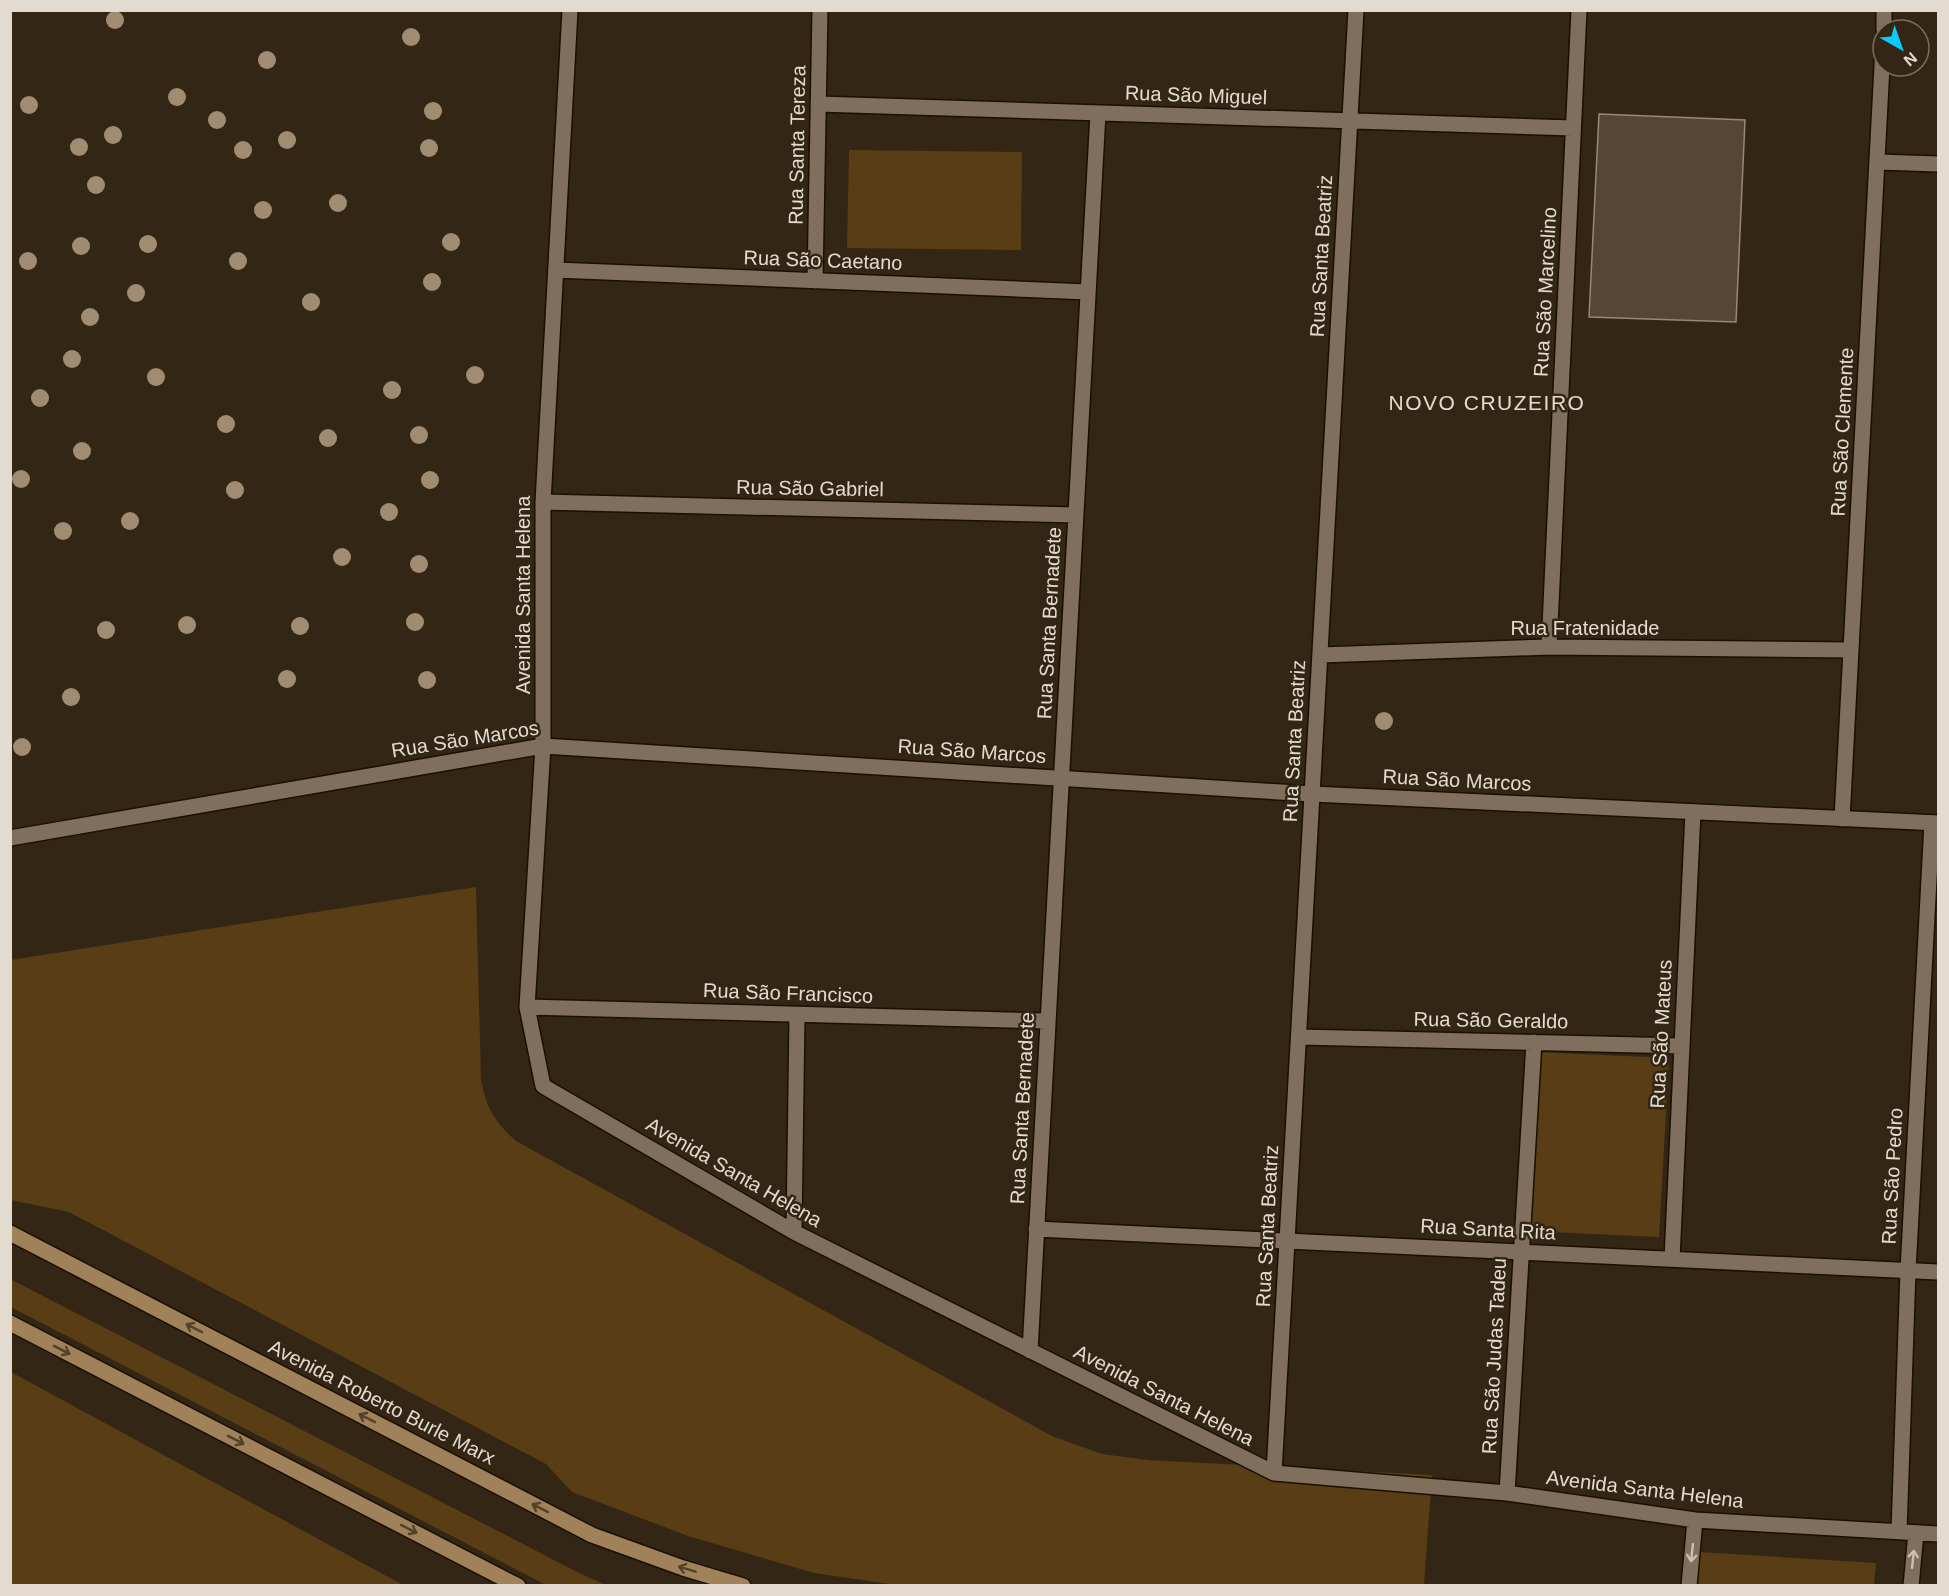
<svg xmlns="http://www.w3.org/2000/svg" width="1949" height="1596" viewBox="0 0 1949 1596" font-family="Arial,sans-serif">
	<rect width="100%" height="100%" fill="#342615"/>
	<path fill="#593d15" d="M849 150 1022 152 1021 250 847 248Z
		M476 887 481 1080C487 1109 494 1121 516 1141L1052 1436 1102 1454 1147 1460 1432 1475 1424 1585 903 1586 814 1573 688 1536 572 1492 546 1464 69 1212 11 1200V960Z
		M1537 1052 1669 1058 1659 1237 1527 1231Z
		M10 1279 579 1573 606 1585H546L11 1307Z
		M11 1372 403 1585H11Z
		M1700 1552 1876 1563 1874 1585H1697Z"/>
	<path fill="#554734" stroke="#988874" stroke-width="1.5" d="M1599 114 1745 120 1736 322 1589 317Z"/>
	<g fill="none" stroke-linecap="round" stroke-linejoin="round">
		<defs>
			<path id="minor" d="M570 10 543 502V746L527 1007 543 1086 794 1232 1274 1473 1507 1493 1695 1520 1938 1534
				M1884 30V10
				M818 104 1573 128
				M1878 162 1938 164
				M556 270 1088 292
				M815 281 820 10
				M543 502 1076 515
				M1549 647 1579 10
				M1320 655 1549 647 1850 650
				M1842 819 1883 47
				M527 1007 1048 1021
				M1299 1037 1682 1046
				M1036 1229 1938 1272
				M794 1232 797 1015
				M1672 1259 1693 812
				M1030 1351 1098 113
				M1274 1473 1356 10
				M1507 1493 1534 1042
				M1899 1532 1908 1271 1932 823
				M1689 1586 1695 1520
				M1911 1586 1916 1533"/>
			<path id="tertiary" d="M10 838 543 746 1312 794 1938 823"/>
			<path id="secondary" d="M10 1233 592 1535 683 1568 743 1586
				M10 1323 518 1586"/>
		</defs>
		<use href="#minor" stroke="#1b0f01" stroke-width="18"/>
		<use href="#tertiary" stroke="#1b0f01" stroke-width="18"/>
		<use href="#secondary" stroke="#1b0f01" stroke-width="18"/>
		<use href="#minor" stroke="#7f6f5c" stroke-width="15"/>
		<use href="#tertiary" stroke="#7f6f5c" stroke-width="15"/>
		<use href="#secondary" stroke="#9f815a" stroke-width="15"/>
	</g>
	<g fill="#a08c73">
		<circle cx="115" cy="20" r="9"/>
		<circle cx="411" cy="37" r="9"/>
		<circle cx="267" cy="60" r="9"/>
		<circle cx="177" cy="97" r="9"/>
		<circle cx="29" cy="105" r="9"/>
		<circle cx="433" cy="111" r="9"/>
		<circle cx="217" cy="120" r="9"/>
		<circle cx="113" cy="135" r="9"/>
		<circle cx="287" cy="140" r="9"/>
		<circle cx="79" cy="147" r="9"/>
		<circle cx="429" cy="148" r="9"/>
		<circle cx="243" cy="150" r="9"/>
		<circle cx="96" cy="185" r="9"/>
		<circle cx="338" cy="203" r="9"/>
		<circle cx="263" cy="210" r="9"/>
		<circle cx="451" cy="242" r="9"/>
		<circle cx="148" cy="244" r="9"/>
		<circle cx="81" cy="246" r="9"/>
		<circle cx="28" cy="261" r="9"/>
		<circle cx="238" cy="261" r="9"/>
		<circle cx="432" cy="282" r="9"/>
		<circle cx="136" cy="293" r="9"/>
		<circle cx="311" cy="302" r="9"/>
		<circle cx="90" cy="317" r="9"/>
		<circle cx="72" cy="359" r="9"/>
		<circle cx="475" cy="375" r="9"/>
		<circle cx="156" cy="377" r="9"/>
		<circle cx="392" cy="390" r="9"/>
		<circle cx="40" cy="398" r="9"/>
		<circle cx="226" cy="424" r="9"/>
		<circle cx="419" cy="435" r="9"/>
		<circle cx="328" cy="438" r="9"/>
		<circle cx="82" cy="451" r="9"/>
		<circle cx="21" cy="479" r="9"/>
		<circle cx="430" cy="480" r="9"/>
		<circle cx="235" cy="490" r="9"/>
		<circle cx="389" cy="512" r="9"/>
		<circle cx="130" cy="521" r="9"/>
		<circle cx="63" cy="531" r="9"/>
		<circle cx="342" cy="557" r="9"/>
		<circle cx="419" cy="564" r="9"/>
		<circle cx="415" cy="622" r="9"/>
		<circle cx="187" cy="625" r="9"/>
		<circle cx="300" cy="626" r="9"/>
		<circle cx="106" cy="630" r="9"/>
		<circle cx="287" cy="679" r="9"/>
		<circle cx="427" cy="680" r="9"/>
		<circle cx="71" cy="697" r="9"/>
		<circle cx="1384" cy="721" r="9"/>
		<circle cx="22" cy="747" r="9"/>
	</g>
	<defs><path id="oneway-shaft" d="M-6 0H5M1.5-3L5.5 0L1.5 3" fill="none" stroke-width="1.6" stroke-linecap="round" stroke-linejoin="round" transform="scale(1.5)"/></defs>
	<g stroke="#54412a">
		<use href="#oneway-shaft" transform="translate(194 1328) rotate(-153)"/>
		<use href="#oneway-shaft" transform="translate(62 1350) rotate(27)"/>
		<use href="#oneway-shaft" transform="translate(367 1418) rotate(-153)"/>
		<use href="#oneway-shaft" transform="translate(236 1440) rotate(27)"/>
		<use href="#oneway-shaft" transform="translate(540 1508) rotate(-153)"/>
		<use href="#oneway-shaft" transform="translate(409 1529) rotate(27)"/>
		<use href="#oneway-shaft" transform="translate(687 1569) rotate(-163)"/>
	</g>
	<g stroke="#cbc0b3">
		<use href="#oneway-shaft" transform="translate(1692 1553) rotate(96)"/>
		<use href="#oneway-shaft" transform="translate(1913 1559) rotate(-84)"/>
	</g>
	<g text-anchor="middle" stroke-width="5" stroke-linejoin="round" paint-order="stroke">
		<g font-size="20" fill="#e4dbd0" stroke="#342615">
			<text transform="translate(1196 95) rotate(2)" y="7">Rua São Miguel</text>
			<text transform="translate(797 145) rotate(-89)" y="7">Rua Santa Tereza</text>
			<text transform="translate(1321 256) rotate(-87)" y="7">Rua Santa Beatriz</text>
			<text transform="translate(823 260) rotate(2)" y="7">Rua São Caetano</text>
			<text transform="translate(1545 292) rotate(-87)" y="7">Rua São Marcelino</text>
			<text transform="translate(1842 432) rotate(-87)" y="7">Rua São Clemente</text>
			<text transform="translate(810 488) rotate(1)" y="7">Rua São Gabriel</text>
			<text transform="translate(523 595) rotate(-90)" y="7">Avenida Santa Helena</text>
			<text transform="translate(1049 623) rotate(-87)" y="7">Rua Santa Bernadete</text>
			<text x="1585" y="635">Rua Fratenidade</text>
			<text transform="translate(465 739) rotate(-9)" y="7">Rua São Marcos</text>
			<text transform="translate(1294 741) rotate(-87)" y="7">Rua Santa Beatriz</text>
			<text transform="translate(972 751) rotate(4)" y="7">Rua São Marcos</text>
			<text transform="translate(1457 780) rotate(3)" y="7">Rua São Marcos</text>
			<text transform="translate(788 993) rotate(2)" y="7">Rua São Francisco</text>
			<text transform="translate(1491 1020) rotate(1)" y="7">Rua São Geraldo</text>
			<text transform="translate(1661 1034) rotate(-87)" y="7">Rua São Mateus</text>
			<text transform="translate(1022 1108) rotate(-87)" y="7">Rua Santa Bernadete</text>
			<text transform="translate(734 1172) rotate(30)" y="7">Avenida Santa Helena</text>
			<text transform="translate(1892 1176) rotate(-87)" y="7">Rua São Pedro</text>
			<text transform="translate(1267 1226) rotate(-87)" y="7">Rua Santa Beatriz</text>
			<text transform="translate(1488 1229) rotate(3)" y="7">Rua Santa Rita</text>
			<text transform="translate(1494 1356) rotate(-87)" y="7">Rua São Judas Tadeu</text>
			<text transform="translate(1164 1395) rotate(27)" y="7">Avenida Santa Helena</text>
			<text transform="translate(382 1402) rotate(27)" y="7">Avenida Roberto Burle Marx</text>
			<text transform="translate(1645 1489) rotate(7)" y="7">Avenida Santa Helena</text>
		</g>
		<g font-size="21" letter-spacing="1.5" fill="#e4dbd0" stroke="#342615">
			<text x="1487" y="410">NOVO CRUZEIRO</text>
		</g>
	</g>
	<rect width="1949" height="1596" fill="none" stroke="#e4dbd0" stroke-width="24"/>
	<g transform="translate(1901 48) rotate(140)"><circle r="28" fill="#342615" stroke="#7a6e60" stroke-width="1.5"/>
	<path d="M0-4.5L10 22L0 15L-10 22Z" fill="#08cbf9"/>
	<text y="-9" font-size="16" font-weight="bold" text-anchor="middle" fill="#e4dbd0">N</text>
	</g>
</svg>
